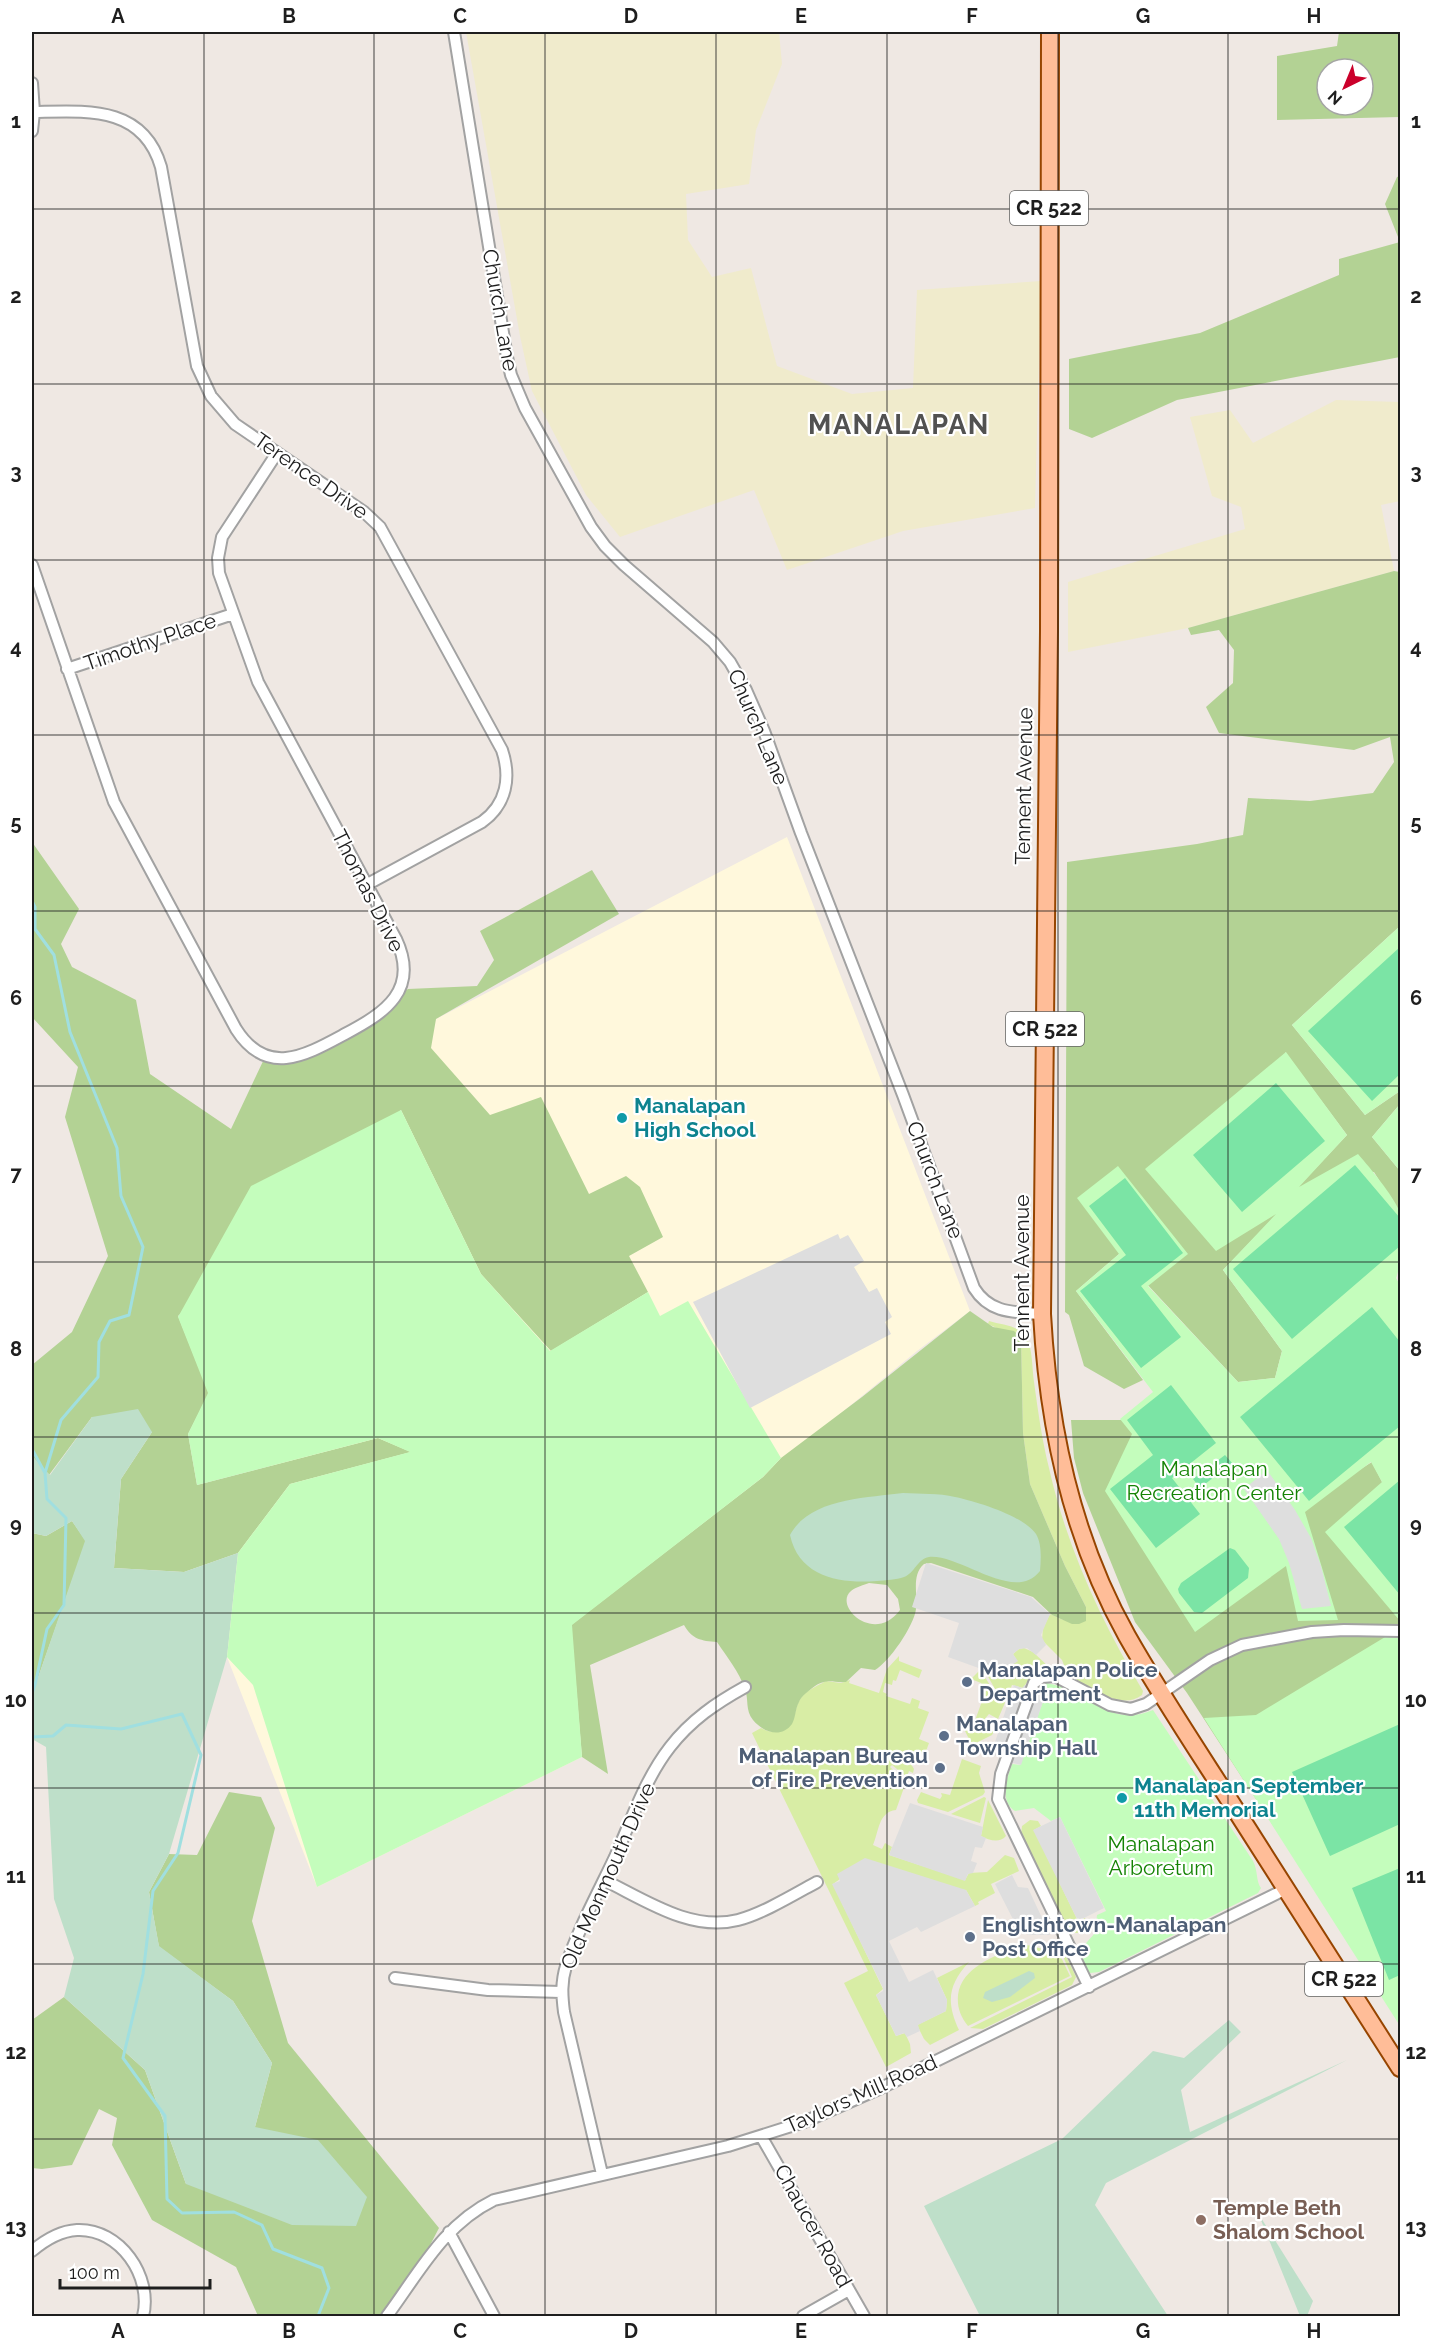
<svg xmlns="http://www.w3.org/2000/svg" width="1432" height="2348" viewBox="0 0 1432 2348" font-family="Raleway,sans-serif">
	<rect width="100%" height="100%" fill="#efe8e3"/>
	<path fill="#fff8dc" d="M787 837 970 1311 917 1351 763 1477 572 1625 582 1757 317 1887 227 1657 238 1553 436 1019Z"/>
	<path fill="#f0ebcc" d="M466 32H779L782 64 756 130 749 184 686 194 688 240 712 277 751 268 777 366 852 394 913 388 917 290 1041 281 1035 508 903 531 787 570 754 490 620 537 586 495 532 391 520 336Z
		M1336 400 1400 402V501L1381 505 1394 571 1188 628 1068 652V582L1245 529 1241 507 1212 496 1190 417 1230 410 1253 443Z"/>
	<path fill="#d8eda5" d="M989 1321C1002 1325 1018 1325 1026 1337 1033 1349 1032 1369 1034 1382 1038 1411 1042 1440 1049 1468 1067 1548 1101 1621 1143 1691L1142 1695C1120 1712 1089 1686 1068 1675L1062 1660 1042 1640 1043 1628 1050 1614 1063 1620 1086 1607 1065 1566 1030 1484 1023 1433 1021 1339 988 1324Z
		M1024 1648 1033 1652 1050 1668 1032 1675 1023 1688 1012 1685 1008 1695 995 1689 986 1673 987 1671 999 1674 1017 1661 1013 1654 1019 1649Z
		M899 1656V1661L922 1670 919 1678 900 1670 896 1681 893 1680 892 1685 885 1683 883 1692 887 1694 886 1696 910 1704 912 1698 920 1701 918 1708 929 1712 919 1739 929 1743 925 1754 918 1753 912 1757 911 1764 914 1769 913 1773 909 1771 907 1777 892 1765 890 1767 906 1782 896 1810C878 1812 879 1832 873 1845L882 1849 885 1843 892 1847 889 1855 965 1880 969 1873 987 1872 1005 1855 1014 1858 1019 1871 991 1884 995 1893 978 1902 979 1904 975 1906 966 1890 840 1879 833 1884 883 1989 876 1995 896 2036 905 2033 910 2044 911 2053 886 2067 844 1983 868 1971 752 1733 761 1728C769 1732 771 1732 779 1731 796 1728 793 1713 799 1701 804 1691 817 1686 826 1681L841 1683 850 1680 849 1683 879 1693 887 1669Z
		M979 1671 982 1672 994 1692 1007 1698 998 1719 989 1714 983 1721V1728L994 1731 992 1735 972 1745 966 1742 968 1737 965 1731 967 1725 973 1726 986 1690 979 1688 982 1685 981 1683 971 1679Z
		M962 1759 981 1766 979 1773 985 1792 983 1795 948 1812 918 1803 917 1800 921 1792 940 1799 942 1796 941 1793 950 1795Z
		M984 1797 986 1798 980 1823 951 1814Z
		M988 1800 1006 1836C999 1844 989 1840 981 1836Z
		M1030 1820 1038 1821 1041 1826 1034 1830 1078 1921 1085 1918C1090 1927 1082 1934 1072 1933L1065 1927 1021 1834 1022 1826Z
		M1023 1944 1059 1953 1070 1976 968 2026C960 2016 957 2007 958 1995 962 1965 999 1955 1023 1944Z
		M1062 1954 1067 1958 1076 1977 1072 1985 983 2029 970 2028 1072 1977Z
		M969 1962C948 1985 946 2002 959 2030L930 2045 924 2039 917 2025 946 2011 947 2000 937 1978Z"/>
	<path fill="#b3d294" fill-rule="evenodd" d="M1339 32H1400V117L1277 120V56L1337 46ZM1327 69H1363V105H1327Z
		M1400 176V357L1177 400 1092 438 1069 429V359L1200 333 1339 275V259L1400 242 1385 204 1397 177Z
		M1394 571 1400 572V926L1292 1025 1365 1115 1400 1091V1104L1372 1137 1400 1171V1214L1374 1172 1297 1188 1347 1135 1285 1052 1279 1212 1223 1270 1282 1351 1275 1378 1238 1382 1119 1254 1076 1291 1143 1380 1124 1389 1084 1366 1069 1315 1065 1312 1067 862 1197 844 1243 835 1248 798 1310 801 1373 793 1394 762 1390 737 1354 750 1219 733 1206 707 1233 683 1234 650 1219 630 1191 635 1188 628Z
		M32 842 79 909 61 944 72 967 136 1000 150 1074 231 1129 265 1057 308 1054 408 989 477 986 494 960 480 931 592 870 619 914 436 1019 431 1048 490 1115 541 1097 589 1194 626 1176 640 1187 663 1237 629 1256 648 1292 551 1351 481 1274 401 1110 178 1316 209 1393 188 1434 197 1485 378 1438 411 1452 290 1484 238 1553 184 1572 114 1568 121 1479 152 1432 92 1417 49 1475 32 1456V1365L72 1332 108 1256 65 1117 78 1067 32 1017Z
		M970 1311 993 1327 1014 1331 1021 1338 1023 1433 1030 1484 1065 1566 1086 1607V1621L1079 1624H1072L1052 1615 1033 1597 931 1563 924 1564C911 1575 918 1595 916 1609 914 1626 889 1662 875 1670L861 1668 846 1682C832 1683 829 1678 815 1686 810 1690 801 1696 799 1702 795 1709 796 1717 792 1724 781 1739 763 1732 753 1720 745 1710 749 1700 745 1689 739 1672 727 1657 717 1642 701 1641 692 1639 684 1625L590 1665 608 1774 582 1757 571 1625 763 1477 781 1458 862 1397ZM869 1583 887 1585 898 1599 900 1610C874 1645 833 1606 851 1591 856 1587 864 1585 869 1583Z
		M1071 1420H1127L1295 1510 1372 1462 1382 1482 1400 1595V1697L1276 1830 1187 1693 1135 1622 1083 1493 1074 1458Z
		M72 1521 86 1541 32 1695V1533L46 1536Z
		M229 1792 261 1797 275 1828 252 1921 288 2043 439 2228 404 2295 379 2316H258L236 2267 152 2220 112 2145 117 2118 99 2109 72 2165 42 2169 32 2168V2020L64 1997 145 2070 186 2184 255 2127 272 2063 233 2001 159 1947 149 1892 169 1854 197 1855Z"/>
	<path fill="#bedfc9" d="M138 1409 152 1432 121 1479 114 1568 184 1572 238 1553 227 1657 169 1854 149 1892 159 1946 233 2001 272 2063 255 2127 318 2140 367 2197 356 2226 292 2225 186 2184 145 2070 64 1997 74 1958 54 1899 46 1747 32 1739V1695L85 1541 72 1521 46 1536 32 1533V1456L50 1475 92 1417Z
		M903 1493C920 1494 939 1493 955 1497 975 1501 1024 1516 1036 1534 1042 1544 1041 1559 1040 1571 1014 1604 961 1554 929 1557 917 1559 915 1573 904 1577 896 1580 886 1580 877 1581 840 1584 799 1577 790 1535 810 1498 866 1498 903 1493Z
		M1029 1971 1034 1973 1035 1978 1010 1997 992 2002 983 1998 985 1992Z
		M1229 2020 1241 2032 1181 2090 1190 2132 1347 2060 1106 2183 1095 2205 1168 2316H980L924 2206 1062 2139 1153 2051 1184 2058Z
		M1258 2213 1313 2301 1307 2316H1300Z"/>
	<path fill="#c4fdbc" d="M1400 926V1091L1365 1115 1292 1025Z
		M1286 1052 1347 1135 1299 1187 1358 1154C1371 1169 1392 1194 1400 1212 1404 1223 1401 1267 1396 1278L1400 1285V1621L1325 1532 1382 1482 1371 1462 1305 1512 1338 1620 1298 1621 1286 1566 1195 1632 1105 1491 1132 1434 1120 1419 1153 1392 1076 1291 1119 1254 1077 1198 1118 1166 1188 1254 1148 1286 1238 1382 1275 1378 1282 1351 1223 1270 1276 1214 1216 1251 1145 1169Z
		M1400 1104V1171L1372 1137Z
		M401 1110 481 1274 550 1351 648 1292 660 1316 688 1301 781 1458 763 1477 572 1625 582 1757 317 1887 253 1685 227 1657 238 1553 290 1484 410 1452 378 1438 197 1485 188 1434 208 1393 178 1317 251 1186Z
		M1400 1628V2026L1204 1718 1256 1715Z
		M1046 1683C1087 1689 1107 1729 1153 1710L1253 1861C1258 1870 1256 1882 1261 1888L1258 1893 1099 1972 1090 1973C1084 1968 1079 1959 1079 1951L1095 1933 1097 1915 1106 1911 1060 1817 1051 1821 1034 1808 1015 1811C999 1801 1007 1778 1012 1764L1020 1765 1045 1696 1037 1691Z"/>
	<path fill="#7be4a5" d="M1400 947V1074L1372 1101 1308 1031Z
		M1276 1083 1325 1141 1242 1212 1193 1155Z
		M1355 1165 1400 1218V1246L1292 1339 1233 1269Z
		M1125 1178 1183 1253 1141 1286 1181 1337 1141 1368 1080 1291 1126 1255 1089 1206Z
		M1372 1307 1400 1342V1426L1309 1501 1240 1417Z
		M1171 1385 1216 1443 1172 1478 1200 1514 1156 1548 1110 1489 1153 1455 1127 1420Z
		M1225 1455 1232 1463 1200 1488 1193 1479Z
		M1400 1480V1595L1344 1527Z
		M1230 1548 1235 1550 1249 1568 1248 1578 1202 1613 1194 1612 1179 1593 1178 1589 1181 1583Z
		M1400 1724V1824L1330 1856 1292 1772Z
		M1400 1868V1975L1389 1980 1352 1888Z"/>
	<path fill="#dedede" d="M838 1234 840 1239 848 1235 864 1261 854 1267 869 1292 877 1288 892 1317 885 1322 891 1334 750 1408 693 1302Z
		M1267 1470 1295 1510 1311 1538 1321 1566 1331 1606 1302 1609 1289 1563 1279 1539 1244 1489Z
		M926 1563 1031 1597 1050 1614 1041 1635 1046 1645 1036 1655 1027 1648 1019 1649 1013 1654 1018 1661 998 1675 948 1657 959 1623 912 1607Z
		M1014 1685 1022 1688 1025 1685 1039 1689 1037 1693 1045 1696 1021 1765 1013 1763 1011 1765 998 1761 999 1757 991 1754Z
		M910 1803 983 1827 981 1836 986 1838 982 1848 975 1847 971 1861 977 1863 973 1873 968 1874 965 1881 889 1855Z
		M1060 1817 1104 1908 1078 1921 1033 1830Z
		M865 1858 966 1890 975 1906 921 1932 917 1927 889 1941 909 1982 933 1970 947 2000 946 2011 918 2025 920 2031 907 2037 904 2033 896 2036 876 1995 883 1991V1988L832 1884 840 1881 837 1874Z
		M1012 1875 1018 1887 1028 1888 1050 1935H1028L1024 1926 1019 1931 995 1884Z"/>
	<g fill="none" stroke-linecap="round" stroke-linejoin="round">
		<path stroke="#a0dfe0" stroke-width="3" d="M32 901 35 907V929L54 955 70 1032 117 1148 121 1196 143 1247 129 1315 110 1321 99 1342 98 1377 61 1420 45 1473 47 1499 66 1518 64 1605 47 1629 35 1685 32 1693
			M32 1449 45 1473
			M32 1737 53 1736 66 1725 121 1729 182 1714 201 1755 178 1853 153 1891 143 1974 123 2058 165 2116 167 2199 182 2213 234 2212 262 2225 273 2249 322 2268 329 2288 318 2316"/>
		<defs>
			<path id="minor" d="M454 32 507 357 511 375 525 408 591 527 605 546 624 565 713 642 730 662 746 690 764 731 801 833 903 1095 974 1288C990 1314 1015 1312 1042 1314
				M32 83 34 112 32 131
				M34 112C86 111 143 105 161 167L197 366 211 396 235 424 364 512 380 527 502 750C511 777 507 804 482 822L366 885
				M32 565 114 802 236 1029C267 1078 306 1055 345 1034 385 1013 420 990 396 939L258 682 219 573 218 558 222 537 277 453
				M67 669 233 614
				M604 1880C645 1900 691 1932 738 1920 762 1914 795 1894 817 1882
				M395 1978 488 1990 561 1992
				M1089 1987 998 1799 1001 1774 1034 1683 1042 1677 1055 1676 1110 1705 1131 1709 1146 1704 1210 1660 1242 1645 1312 1632 1344 1630 1400 1631
				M761 2136 864 2316
				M602 2174 564 2012C562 1996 561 1982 566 1966 578 1929 598 1893 615 1857 631 1821 645 1779 670 1747 691 1720 716 1703 745 1687
				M449 2232 494 2316
				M32 2251C45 2240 59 2231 77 2230 120 2228 153 2277 143 2316
				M387 2316C419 2273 443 2225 494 2200L728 2146 804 2122 881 2088 1286 1889
				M803 2316 849 2290"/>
			<path id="primary" d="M1050 32 1049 631 1042 1314C1048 1425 1072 1538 1127 1636 1161 1696 1200 1754 1237 1812 1292 1898 1346 1983 1400 2068"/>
		</defs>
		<use href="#minor" stroke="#a2a2a2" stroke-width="14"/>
		<use href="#primary" stroke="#974500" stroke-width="20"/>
		<use href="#minor" stroke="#fff" stroke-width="10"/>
		<use href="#primary" stroke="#ffbd98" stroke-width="16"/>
	</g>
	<path fill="none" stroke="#1e1e1e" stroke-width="1.5" stroke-opacity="0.55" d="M204 32V2316M374 32V2316M545 32V2316M716 32V2316M887 32V2316M1058 32V2316M1228 32V2316M32 209H1400M32 384H1400M32 560H1400M32 735H1400M32 911H1400M32 1086H1400M32 1262H1400M32 1437H1400M32 1613H1400M32 1788H1400M32 1964H1400M32 2139H1400"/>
	<g fill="#0f9aa8" stroke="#fff" stroke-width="2">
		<circle cx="622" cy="1118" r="6"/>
		<circle cx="1122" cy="1798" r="6"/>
	</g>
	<g fill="#5c6f8a" stroke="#fff" stroke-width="2">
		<circle cx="967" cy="1682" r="6"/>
		<circle cx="944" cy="1736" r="6"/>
		<circle cx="940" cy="1768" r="6"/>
		<circle cx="970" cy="1937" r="6"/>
	</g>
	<circle fill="#8d6e63" stroke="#fff" stroke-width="2" cx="1201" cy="2220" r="6"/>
	<g text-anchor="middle" stroke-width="4.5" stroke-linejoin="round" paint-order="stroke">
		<g fill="#fff" stroke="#626262" stroke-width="1.5">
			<rect x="1010" y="191" width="78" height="34" rx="4.5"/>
			<rect x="1006" y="1012" width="78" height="34" rx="4.5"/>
			<rect x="1305" y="1962" width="78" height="34" rx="4.5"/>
		</g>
		<g font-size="20" font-weight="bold" fill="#1e1e1e">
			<text x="1049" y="215">CR 522</text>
			<text x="1045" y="1036">CR 522</text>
			<text x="1344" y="1986">CR 522</text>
		</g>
		<g font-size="21" fill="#1e1e1e" stroke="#fff">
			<text transform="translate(500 310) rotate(80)" y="7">Church Lane</text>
			<text transform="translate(311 476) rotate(35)" y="7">Terence Drive</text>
			<text transform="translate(150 642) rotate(-19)" y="7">Timothy Place</text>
			<text transform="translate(758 727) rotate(67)" y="7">Church Lane</text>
			<text transform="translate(1024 786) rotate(-89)" y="7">Tennent Avenue</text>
			<text transform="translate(368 891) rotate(63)" y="7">Thomas Drive</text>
			<text transform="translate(935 1180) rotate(69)" y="7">Church Lane</text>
			<text transform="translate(1022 1273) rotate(-90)" y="7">Tennent Avenue</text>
			<text transform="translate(608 1876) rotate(-66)" y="7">Old Monmouth Drive</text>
			<text transform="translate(861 2094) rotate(-24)" y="7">Taylors Mill Road</text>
			<text transform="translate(813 2226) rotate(61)" y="7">Chaucer Road</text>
		</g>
		<g font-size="21" font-weight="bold" fill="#0d838f" stroke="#fff" text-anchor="start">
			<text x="634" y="1113">Manalapan<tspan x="634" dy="24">High School</tspan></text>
			<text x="1134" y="1793">Manalapan September<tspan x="1134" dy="24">11th Memorial</tspan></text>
		</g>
		<g font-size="21" fill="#148304" stroke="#fff">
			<text x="1214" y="1476">Manalapan<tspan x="1214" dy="24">Recreation Center</tspan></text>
			<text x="1161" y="1851">Manalapan<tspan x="1161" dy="24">Arboretum</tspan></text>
		</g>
		<g font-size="21" font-weight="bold" fill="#4e5e75" stroke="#fff" text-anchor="start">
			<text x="979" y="1677">Manalapan Police<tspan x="979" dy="24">Department</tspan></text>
			<text x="956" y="1731">Manalapan<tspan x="956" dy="24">Township Hall</tspan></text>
			<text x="928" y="1763" text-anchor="end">Manalapan Bureau<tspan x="928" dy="24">of Fire Prevention</tspan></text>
			<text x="982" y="1932">Englishtown-Manalapan<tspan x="982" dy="24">Post Office</tspan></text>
		</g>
		<g font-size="21" font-weight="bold" fill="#785e54" stroke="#fff" text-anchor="start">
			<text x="1213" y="2215">Temple Beth<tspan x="1213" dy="24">Shalom School</tspan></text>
		</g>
		<g font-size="27" font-weight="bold" letter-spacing="1.5" fill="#515151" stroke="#fff">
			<text x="899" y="434">MANALAPAN</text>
		</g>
	</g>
	<rect width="1432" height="2348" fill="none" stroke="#ffffff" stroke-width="66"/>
	<g transform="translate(1345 87) rotate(223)"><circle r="28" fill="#ffffff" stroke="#a5a5a5" stroke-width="1.5"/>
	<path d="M0-4.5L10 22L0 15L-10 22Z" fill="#cb002b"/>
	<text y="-9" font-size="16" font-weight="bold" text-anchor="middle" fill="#1e1e1e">N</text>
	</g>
	<path d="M60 2279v9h150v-9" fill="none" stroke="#1e1e1e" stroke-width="3"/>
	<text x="69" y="2279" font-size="18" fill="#1e1e1e" stroke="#ffffff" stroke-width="4.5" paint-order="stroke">100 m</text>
	<rect x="33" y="33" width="1366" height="2282" fill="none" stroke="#1e1e1e" stroke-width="2"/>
	<g font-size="20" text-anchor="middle" font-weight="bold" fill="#1e1e1e">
		<text x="118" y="23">A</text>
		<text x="289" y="23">B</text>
		<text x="460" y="23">C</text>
		<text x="631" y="23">D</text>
		<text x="801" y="23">E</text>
		<text x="972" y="23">F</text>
		<text x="1143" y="23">G</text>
		<text x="1314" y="23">H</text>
		<text x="16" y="128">1</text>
		<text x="1416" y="128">1</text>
		<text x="16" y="303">2</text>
		<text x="1416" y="303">2</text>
		<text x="16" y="479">3</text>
		<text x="1416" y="479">3</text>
		<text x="16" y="654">4</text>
		<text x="1416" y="654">4</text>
		<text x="16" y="830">5</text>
		<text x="1416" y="830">5</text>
		<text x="16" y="1005">6</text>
		<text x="1416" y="1005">6</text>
		<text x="16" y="1181">7</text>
		<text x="1416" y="1181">7</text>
		<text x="16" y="1356">8</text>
		<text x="1416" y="1356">8</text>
		<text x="16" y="1532">9</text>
		<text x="1416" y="1532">9</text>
		<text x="16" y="1707">10</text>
		<text x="1416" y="1707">10</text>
		<text x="16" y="1883">11</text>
		<text x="1416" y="1883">11</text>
		<text x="16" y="2059">12</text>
		<text x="1416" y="2059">12</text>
		<text x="16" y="2234">13</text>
		<text x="1416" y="2234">13</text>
		<text x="118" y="2338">A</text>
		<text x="289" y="2338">B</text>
		<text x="460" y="2338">C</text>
		<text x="631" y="2338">D</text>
		<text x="801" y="2338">E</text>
		<text x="972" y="2338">F</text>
		<text x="1143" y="2338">G</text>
		<text x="1314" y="2338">H</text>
	</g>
</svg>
